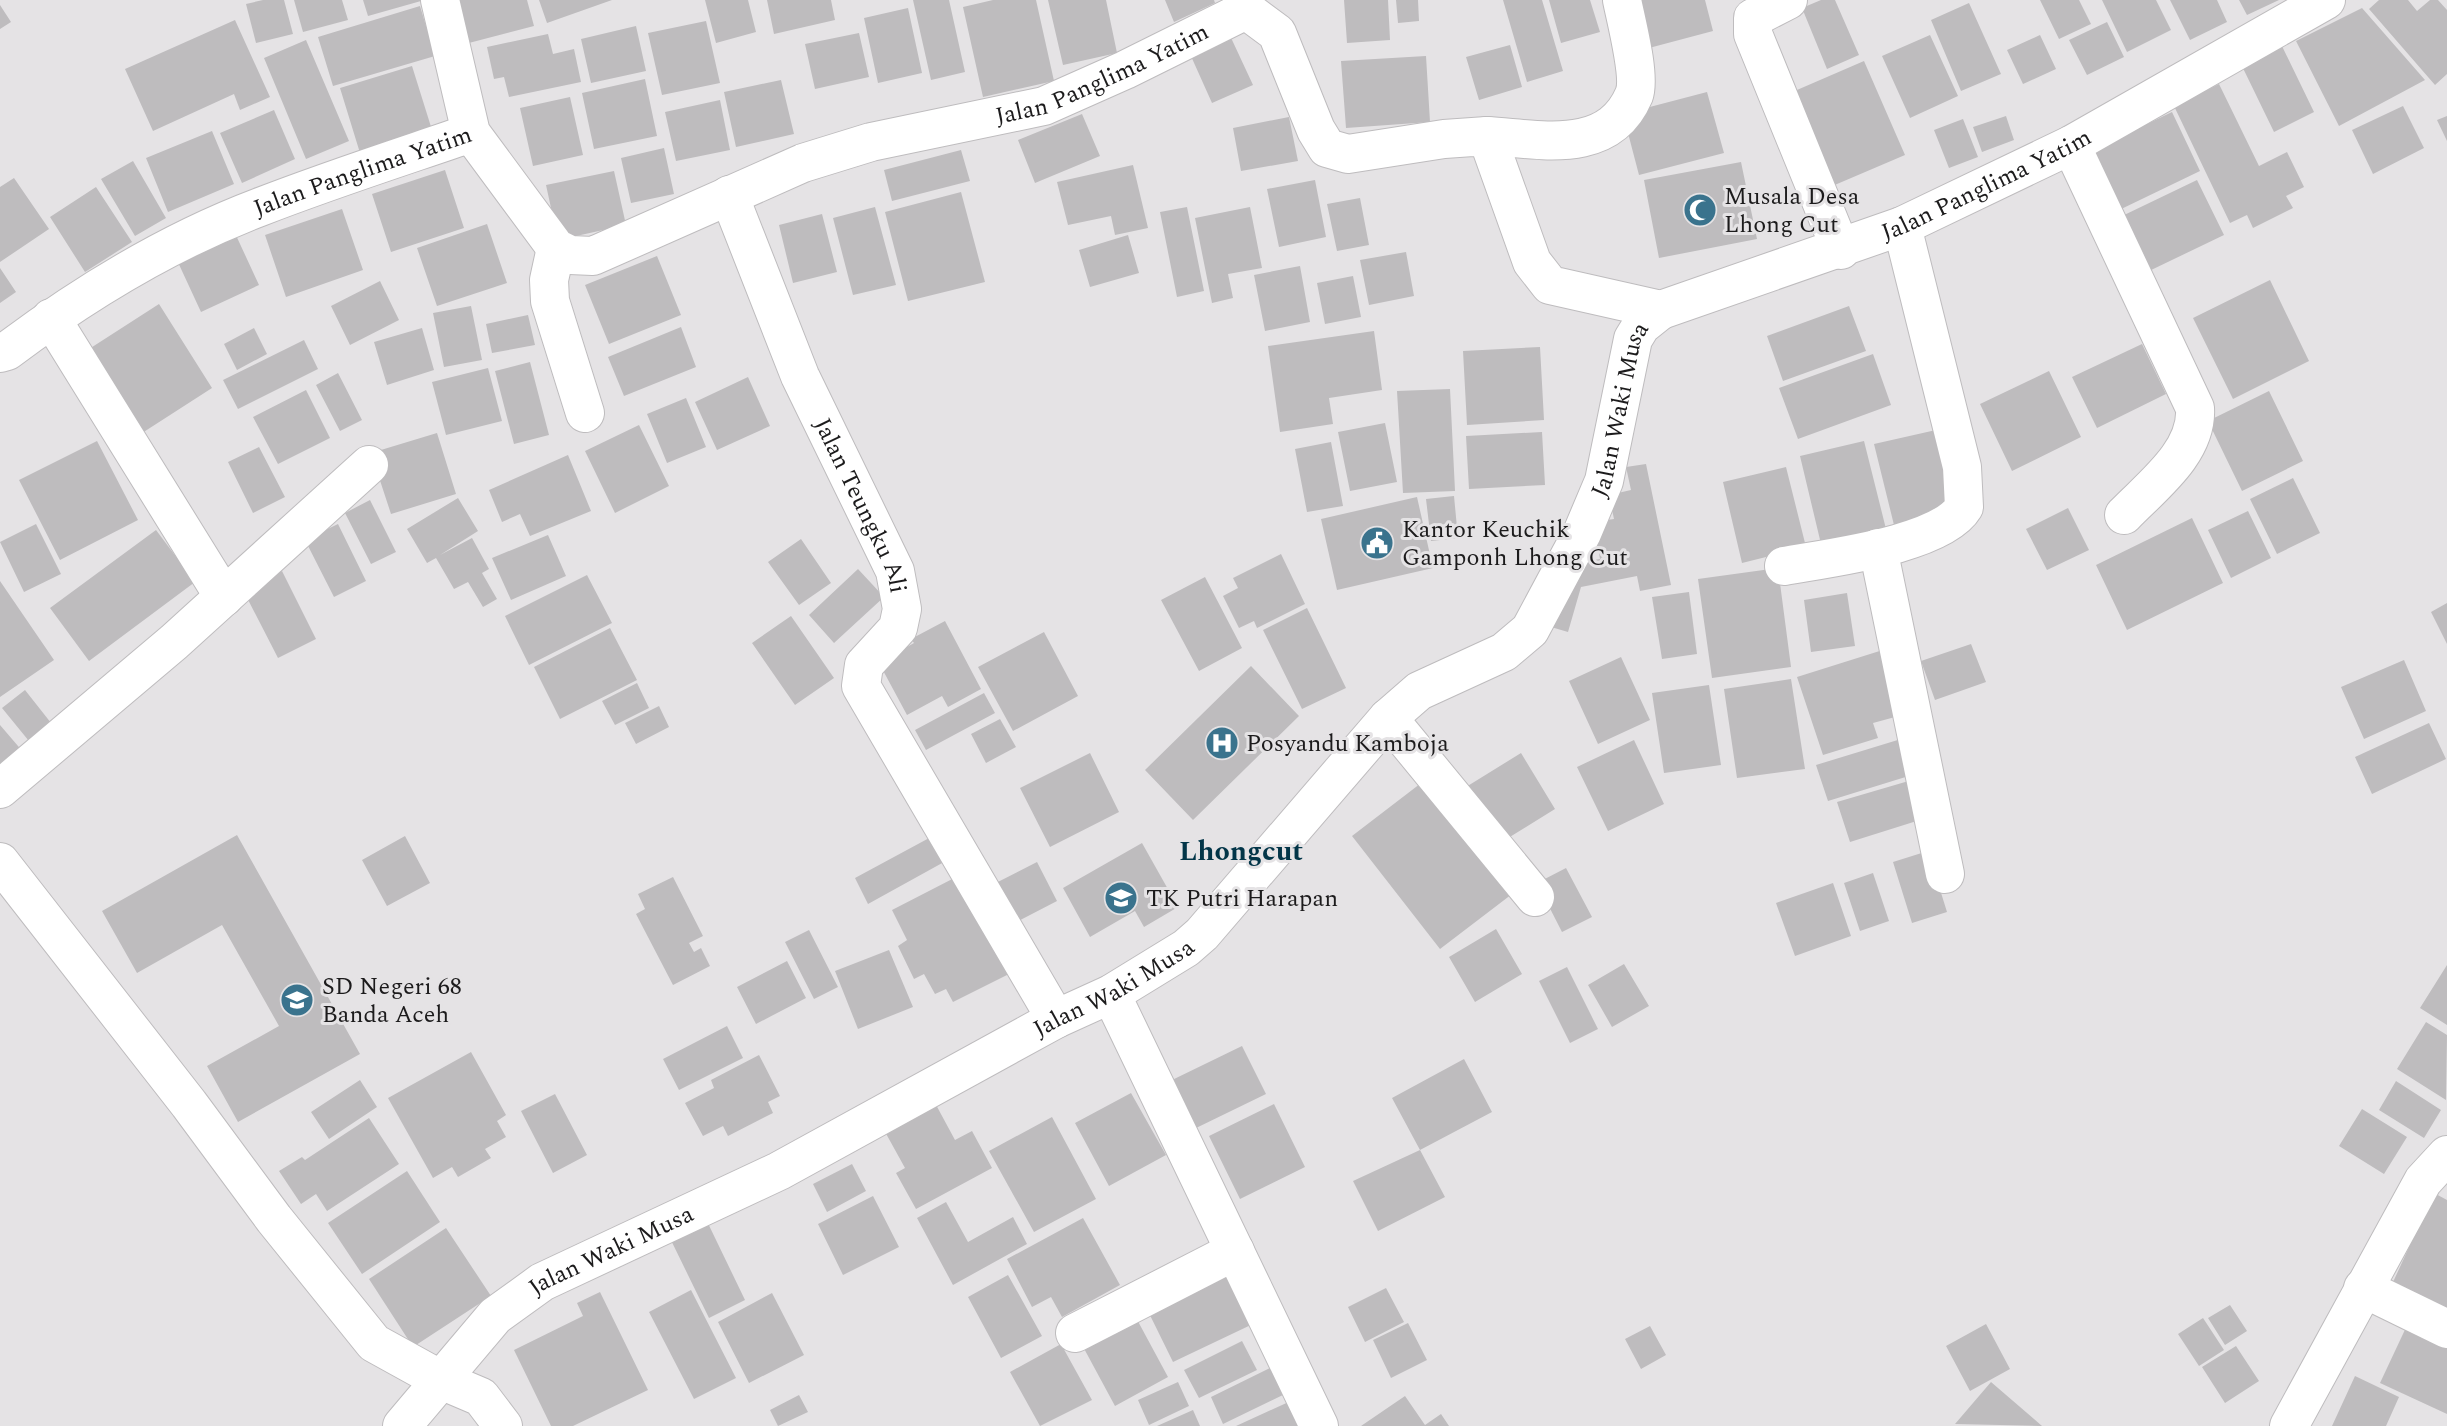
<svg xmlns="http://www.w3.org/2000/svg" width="2447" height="1426" viewBox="0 0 2447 1426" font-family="Spectral,serif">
	<rect width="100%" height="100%" fill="#e5e3e5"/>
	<path fill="#bebcbe" d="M263 0H284L293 34 256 43 246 4Z
		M294 0H342L348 20 303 32Z
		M363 0H421V1L368 16Z
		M453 0H527L534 26 465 44Z
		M539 0H612L547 23Z
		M705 0H748L756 32 716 43Z
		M767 0H831L835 20 774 34Z
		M913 0H949L965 72 931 80Z
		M993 0H1036L1054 81 983 97 963 7Z
		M1048 0H1106L1117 53 1063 65Z
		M1165 0H1214L1215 3 1174 22Z
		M1344 0H1388L1390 40 1347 43Z
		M1396 0H1418L1419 21 1398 23Z
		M1503 0H1542L1563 71 1527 82Z
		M1549 0H1590L1600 32 1561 43Z
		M1639 0H1705L1713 31 1649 48Z
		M1821 0H1835L1859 55 1827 69 1802 8Z
		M2040 0H2079L2091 24 2059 39Z
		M2102 0H2156L2171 30 2127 52Z
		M2170 0H2217L2227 22 2190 40Z
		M2239 0H2279L2247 15Z
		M2379 0H2408L2417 11 2430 0H2438L2447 10V74L2435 85 2369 9Z
		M1969 3 2001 74 1961 91 1931 20Z
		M0 5 11 22 0 29Z
		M420 6 435 56 333 86 318 37Z
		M908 8 922 73 878 83 864 18Z
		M2362 8 2425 80 2339 126 2296 41Z
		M235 20 270 97 240 110 234 94 153 131 125 69Z
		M706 21 720 83 662 95 648 33Z
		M2107 22 2124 57 2087 75 2069 40Z
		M636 26 646 71 591 83 581 39Z
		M1226 27 1253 85 1212 103 1186 45Z
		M859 33 869 77 815 89 805 44Z
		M548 34 553 54 574 49 581 82 509 97 504 77 494 79 487 47Z
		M1930 35 1958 96 1910 118 1882 56Z
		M2040 35 2056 69 2023 84 2007 50Z
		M306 40 349 141 306 159 264 58Z
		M2280 42 2314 112 2274 132 2240 62Z
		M1510 45 1522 87 1479 100 1466 57Z
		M1426 56 1430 122 1346 128 1341 61Z
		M1864 61 1905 155 1830 187 1790 93Z
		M412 66 432 130 360 153 340 88Z
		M645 79 657 136 594 149 582 93Z
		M781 80 794 134 736 147 724 92Z
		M2219 84 2259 166 2287 152 2304 187 2286 196 2293 208 2253 228 2247 215 2230 223 2174 106Z
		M1707 92 1724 153 1639 175 1623 114Z
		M570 97 583 155 533 166 520 108Z
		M720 100 730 150 676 161 665 112Z
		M2403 106 2424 148 2373 174 2352 130Z
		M274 110 295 159 242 183 220 133Z
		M2172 112 2200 171 2115 212 2087 153Z
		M1082 114 1100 156 1035 183 1018 140Z
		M2006 116 2014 140 1982 152 1973 127Z
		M2447 116V141L2437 120Z
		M1289 117 1298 161 1241 171 1233 128Z
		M1963 119 1978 157 1949 168 1934 130Z
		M212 131 234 184 168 212 146 158Z
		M664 148 674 194 631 203 621 158Z
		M961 150 970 181 892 201 884 170Z
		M133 161 166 218 135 236 101 179Z
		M1741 162 1757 239 1659 258 1644 180Z
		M1133 165 1148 228 1115 235 1111 216 1068 225 1057 182Z
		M445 170 464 228 391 252 372 194Z
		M614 171 626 225 558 240 546 185Z
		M14 178 49 229 0 262V187Z
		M1315 180 1326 237 1279 247 1267 189Z
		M2197 180 2224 235 2147 272 2120 217Z
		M96 187 132 242 85 272 50 217Z
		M961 192 985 282 908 301 885 212Z
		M1360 198 1369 245 1337 251 1327 204Z
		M875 207 896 285 853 295 833 218Z
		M1187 207 1204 291 1177 297 1160 212Z
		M1250 207 1262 268 1228 274 1233 298 1212 303 1195 218Z
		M342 209 363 270 286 297 265 235Z
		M822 214 837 272 793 283 779 225Z
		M487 224 507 283 437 306 417 248Z
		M234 231 259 285 201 312 176 258Z
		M1128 235 1139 273 1090 287 1079 250Z
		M1406 252 1414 296 1369 305 1360 260Z
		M657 256 681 315 609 344 585 285Z
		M1300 266 1310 322 1265 331 1254 275Z
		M0 268 16 292 0 303Z
		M1353 276 1361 317 1325 324 1317 283Z
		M2270 280 2309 361 2233 399 2193 318Z
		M380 281 399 320 350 345 331 306Z
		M159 304 212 388 139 435 86 351Z
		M471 306 482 360 444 367 433 313Z
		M1849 306 1866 351 1783 381 1767 336Z
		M528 315 535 345 492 353 486 324Z
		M681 327 696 367 624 396 608 357Z
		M254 328 267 354 237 370 224 344Z
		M422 328 434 370 387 385 374 342Z
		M1374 331 1382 390 1329 398 1333 424 1280 432 1268 346Z
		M304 340 318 369 238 409 223 380Z
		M2142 344 2166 394 2097 428 2072 377Z
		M1540 347 1544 420 1467 425 1463 351Z
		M1873 354 1891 405 1798 439 1779 388Z
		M530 362 549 435 514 444 495 371Z
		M488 368 502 421 446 435 432 382Z
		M2049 371 2081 437 2012 471 1980 404Z
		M338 373 362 420 340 431 316 385Z
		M748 377 770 426 717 450 695 402Z
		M1450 389 1455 491 1403 493 1397 391Z
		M306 390 330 438 278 464 253 417Z
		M2269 391 2303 461 2242 491 2208 421Z
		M686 398 706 447 667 463 647 414Z
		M1385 423 1397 482 1350 491 1338 432Z
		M639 425 669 486 615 513 585 451Z
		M1936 430 1955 511 1894 525 1874 444Z
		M1542 432 1545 485 1469 489 1466 436Z
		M437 433 456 494 391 514 371 453Z
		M97 441 138 520 60 560 19 480Z
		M1864 441 1886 529 1821 544 1800 456Z
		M1331 442 1343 506 1307 512 1295 449Z
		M259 447 285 497 253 513 228 462Z
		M568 455 591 511 530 536 520 514 502 522 489 490Z
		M1646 464 1671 585 1640 591 1637 576 1581 587 1568 632 1551 627 1570 564 1600 559 1593 522 1614 519 1609 495 1631 490 1626 467Z
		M1786 467 1806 547 1742 563 1723 482Z
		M2293 478 2320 533 2277 554 2250 499Z
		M1454 496 1458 538 1431 541 1426 499Z
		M1417 497 1433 568 1337 590 1321 519Z
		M458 498 478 531 440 555 472 538 489 569 482 573 497 599 483 607 468 582 454 589 436 558 427 563 407 529Z
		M370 500 396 552 371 564 345 513Z
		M2068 508 2089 550 2047 570 2026 529Z
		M2248 511 2271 558 2231 578 2208 530Z
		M2192 518 2223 583 2127 630 2096 565Z
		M36 524 61 574 24 592 0 542Z
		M338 524 366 581 334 597 305 540Z
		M156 530 195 582 89 661 50 608Z
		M548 535 566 576 511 600 492 558Z
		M801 539 831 583 799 605 768 562Z
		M1281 554 1305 604 1257 628 1254 621 1239 628 1223 596 1238 588 1233 578Z
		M1778 568 1791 667 1712 678 1698 579Z
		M858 569 884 597 834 643 809 615Z
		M282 571 316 639 278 658 243 590Z
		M587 575 612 623 529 665 505 616Z
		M1205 577 1242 648 1199 671 1161 600Z
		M0 581 54 660 0 697Z
		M1689 592 1697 654 1662 659 1652 597Z
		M1847 593 1855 646 1811 652 1804 600Z
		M2447 603V644L2431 612Z
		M1307 608 1346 688 1302 709 1263 630Z
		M791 616 834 678 795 705 752 643Z
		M945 621 981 689 948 707 942 696 907 715 879 663 914 643 911 639Z
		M610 628 637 680 560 719 534 667Z
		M1044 632 1078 696 1013 731 978 667Z
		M1971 644 1986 682 1935 700 1921 661Z
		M1886 649 1906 714 1873 723 1878 738 1823 755 1797 677Z
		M1621 657 1650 720 1598 744 1569 681Z
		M2404 660 2426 711 2364 739 2341 687Z
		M1251 666 1299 716 1193 820 1145 770Z
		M1791 679 1805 769 1737 778 1724 689Z
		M637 683 649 708 615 725 602 701Z
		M1709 685 1721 765 1664 773 1652 693Z
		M25 690 55 728 33 746 2 708Z
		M984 693 995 713 926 750 915 730Z
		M659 706 669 727 636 744 625 723Z
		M1000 719 1016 747 986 763 971 734Z
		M2429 723 2446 759 2372 794 2355 757Z
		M0 725 24 753 0 773Z
		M1901 739 1912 775 1828 801 1816 765Z
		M1634 740 1664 804 1608 831 1577 767Z
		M1090 753 1119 812 1050 847 1020 788Z
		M1521 753 1555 809 1500 843 1466 787Z
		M1429 777 1516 891 1440 949 1352 836Z
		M1912 780 1923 819 1850 842 1837 802Z
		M237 835 360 1054 238 1122 207 1066 279 1026 222 925 137 973 102 911Z
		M405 836 430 883 387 906 362 860Z
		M931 837 944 862 868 904 855 878Z
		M1142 843 1178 907 1144 927 1135 911 1090 937 1063 888Z
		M1928 851 1947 912 1912 923 1893 862Z
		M1037 862 1057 901 1009 926 988 887Z
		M1566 868 1592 917 1562 932 1537 883Z
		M1873 873 1889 921 1860 931 1844 883Z
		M962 874 1011 973 953 1002 946 989 935 994 924 974 914 979 898 946 907 940 892 910Z
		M673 877 703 936 689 943 694 952 701 948 710 966 673 985 636 914 645 909 638 894Z
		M1833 883 1851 936 1795 956 1776 903Z
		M1496 929 1522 974 1475 1002 1449 957Z
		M809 930 838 987 814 999 785 942Z
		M889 950 913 1007 858 1029 835 971Z
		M787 961 806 998 756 1024 737 987Z
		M1624 964 1649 1006 1612 1027 1588 985Z
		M2447 965V1025L2420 1008Z
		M1567 967 1598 1029 1570 1043 1539 981Z
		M2426 1022 2447 1035 2446 1100 2397 1069Z
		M727 1026 743 1058 679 1090 663 1059Z
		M1242 1046 1266 1094 1194 1129 1170 1081Z
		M471 1052 506 1115 497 1121 506 1137 485 1149 491 1158 458 1177 452 1167 433 1178 388 1098Z
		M759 1055 780 1096 768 1102 773 1113 728 1136 723 1126 703 1136 685 1103 714 1088 711 1080Z
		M1464 1059 1492 1112 1420 1150 1392 1098Z
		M360 1080 377 1107 329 1139 311 1112Z
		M2396 1081 2441 1110 2424 1138 2379 1110Z
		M1131 1093 1166 1155 1109 1186 1075 1123Z
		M555 1094 587 1155 553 1173 521 1111Z
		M935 1103 955 1140 972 1131 992 1168 916 1209 896 1173 905 1168 884 1130Z
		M1274 1104 1305 1167 1240 1199 1209 1136Z
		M2362 1109 2407 1137 2384 1174 2339 1146Z
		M1052 1117 1096 1199 1034 1232 989 1151Z
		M369 1118 399 1164 327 1211 316 1194 301 1204 279 1171 302 1157 305 1160Z
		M1420 1150 1445 1197 1378 1231 1353 1181Z
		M852 1164 866 1191 827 1212 813 1184Z
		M407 1171 440 1222 362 1274 328 1223Z
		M2434 1193 2447 1200V1321L2388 1293Z
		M873 1196 899 1247 843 1275 818 1224Z
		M946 1202 968 1242 1013 1217 1027 1244 953 1285 917 1218Z
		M703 1213 745 1300 709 1318 666 1230Z
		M1083 1218 1120 1285 1062 1317 1051 1297 1032 1307 1007 1259Z
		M446 1228 491 1296 413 1347 369 1279Z
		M1226 1264 1255 1323 1173 1362 1144 1303Z
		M1008 1275 1042 1336 1001 1358 968 1297Z
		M1386 1288 1404 1322 1365 1342 1348 1307Z
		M691 1290 736 1378 694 1399 649 1312Z
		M600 1292 648 1390 573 1426H551L514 1350 583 1316 577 1303Z
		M772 1293 804 1355 749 1383 718 1322Z
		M2230 1305 2247 1331 2225 1345 2208 1318Z
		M1134 1314 1168 1377 1115 1406 1081 1343Z
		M2203 1318 2224 1350 2199 1366 2178 1334Z
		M2410 1319 2447 1336V1414L2380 1383Z
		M1408 1323 1427 1360 1391 1378 1373 1340Z
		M1986 1324 2010 1369 1970 1391 1946 1346Z
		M1650 1326 1666 1355 1641 1369 1625 1339Z
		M1242 1341 1257 1370 1199 1398 1184 1370Z
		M1061 1344 1092 1400 1040 1426 1010 1372Z
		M2236 1346 2259 1381 2225 1403 2202 1367Z
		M1272 1367 1285 1394 1223 1424 1211 1397Z
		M2355 1376 2399 1397 2386 1426H2332Z
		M1178 1382 1189 1406 1149 1425 1138 1400Z
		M1991 1382 2042 1426 1955 1424Z
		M799 1395 808 1412 778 1426 770 1410Z
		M1405 1396 1425 1425 1441 1414 1449 1426H1361Z
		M1293 1400 1305 1426H1236Z
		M1193 1410 1200 1426H1157Z"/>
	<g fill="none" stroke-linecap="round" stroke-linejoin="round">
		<defs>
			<g id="minor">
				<path id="s1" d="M440 0 471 133 556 248 570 255 593 256 803 163 871 142 1044 106 1125 70 1246 10"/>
				<path d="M1788 0 1753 18V34L1841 250"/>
				<path id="s2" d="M1246 10 1277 33 1316 130 1327 148 1348 154 1444 139 1487 136 1532 262 1550 285 1661 310 1902 226 2071 145 2326 0"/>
				<path d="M1487 136C1540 139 1608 156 1634 95 1641 77 1626 20 1622 0"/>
				<path d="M2071 145 2195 408C2198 452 2152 486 2124 515"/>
				<path id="s3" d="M729 195 800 376 895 571 902 609 898 628 864 665 861 686 1056 1019"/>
				<path d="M556 248 549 280 550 301 585 413"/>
				<path d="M51 318 224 597"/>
				<path id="s4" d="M0 353 7 351C83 294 170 241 260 207 329 180 401 157 471 133"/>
				<path d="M1878 548 1945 874"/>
				<path d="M1784 566C1827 558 1941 545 1964 507L1962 467 1902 226"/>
				<path d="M1388 718 1535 897"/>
				<path d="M0 789 174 642 369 465"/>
				<path d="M0 862 189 1104 274 1219 374 1343 441 1380 481 1397 503 1426"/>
				<path d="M1111 994 1319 1426"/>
				<path d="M2363 1288 2447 1329"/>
				<path d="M1075 1333 1235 1251"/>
				<path id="s5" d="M402 1426 495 1316 542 1282 779 1171 1056 1019 1111 994 1186 948 1202 934 1388 718 1419 691 1504 652 1530 630 1582 533 1604 481 1633 339 1641 326 1661 310"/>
				<path d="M2289 1426 2423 1181 2447 1155"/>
			</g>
		</defs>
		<use href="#minor" stroke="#bebcbe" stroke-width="40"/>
		<use href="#minor" stroke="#fff" stroke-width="38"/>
	</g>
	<defs>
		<symbol id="mosque-disc" viewBox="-11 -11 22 22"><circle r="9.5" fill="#3a738d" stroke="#e5e3e5"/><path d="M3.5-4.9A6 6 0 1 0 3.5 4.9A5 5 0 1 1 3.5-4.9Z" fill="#fff"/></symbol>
		<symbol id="civic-disc" viewBox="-11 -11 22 22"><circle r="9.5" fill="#3a738d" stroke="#e5e3e5"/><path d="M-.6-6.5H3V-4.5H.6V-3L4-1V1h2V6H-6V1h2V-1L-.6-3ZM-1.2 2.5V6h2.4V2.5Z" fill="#fff"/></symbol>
		<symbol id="hospital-disc" viewBox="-11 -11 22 22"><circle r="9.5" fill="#3a738d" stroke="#e5e3e5"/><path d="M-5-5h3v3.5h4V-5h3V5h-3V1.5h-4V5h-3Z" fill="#fff"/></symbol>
		<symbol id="school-disc" viewBox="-11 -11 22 22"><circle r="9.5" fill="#3a738d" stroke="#e5e3e5"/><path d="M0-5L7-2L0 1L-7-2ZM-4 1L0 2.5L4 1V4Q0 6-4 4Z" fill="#fff"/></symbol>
	</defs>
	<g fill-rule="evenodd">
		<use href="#mosque-disc" x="1681" y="191" width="38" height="38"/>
		<use href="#civic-disc" x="1358" y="524" width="38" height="38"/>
		<use href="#hospital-disc" x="1203" y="724" width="38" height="38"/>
		<use href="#school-disc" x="1102" y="879" width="38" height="38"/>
		<use href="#school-disc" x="278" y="981" width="38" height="38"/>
	</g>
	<g text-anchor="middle" stroke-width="6" stroke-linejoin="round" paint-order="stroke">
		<g font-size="24" fill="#1c1b1c" stroke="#e5e3e5">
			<text dy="8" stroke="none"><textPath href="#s1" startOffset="861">Jalan Panglima Yatim</textPath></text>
			<text dy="8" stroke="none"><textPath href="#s4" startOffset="408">Jalan Panglima Yatim</textPath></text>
			<text dy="8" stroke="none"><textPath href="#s2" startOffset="952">Jalan Panglima Yatim</textPath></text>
			<text dy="8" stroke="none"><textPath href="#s5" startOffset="1643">Jalan Waki Musa</textPath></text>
			<text dy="8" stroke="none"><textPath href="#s3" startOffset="338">Jalan Teungku Ali</textPath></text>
			<text dy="8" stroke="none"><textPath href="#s5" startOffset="845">Jalan Waki Musa</textPath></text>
			<text dy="8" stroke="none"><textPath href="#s5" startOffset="278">Jalan Waki Musa</textPath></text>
		</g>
		<g font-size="24" fill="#1c1b1c" stroke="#e5e3e5" text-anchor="start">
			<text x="1724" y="204">Musala Desa<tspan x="1724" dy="28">Lhong Cut</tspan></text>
			<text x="1402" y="537">Kantor Keuchik<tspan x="1402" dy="28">Gamponh Lhong Cut</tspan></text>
			<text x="1246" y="751">Posyandu Kamboja</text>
			<text x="1146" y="906">TK Putri Harapan</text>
			<text x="322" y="994">SD Negeri 68<tspan x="322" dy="28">Banda Aceh</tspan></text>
		</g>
		<g font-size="28" font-weight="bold" fill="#023548" stroke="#e5e3e5">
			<text x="1241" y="860">Lhongcut</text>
		</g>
	</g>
</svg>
